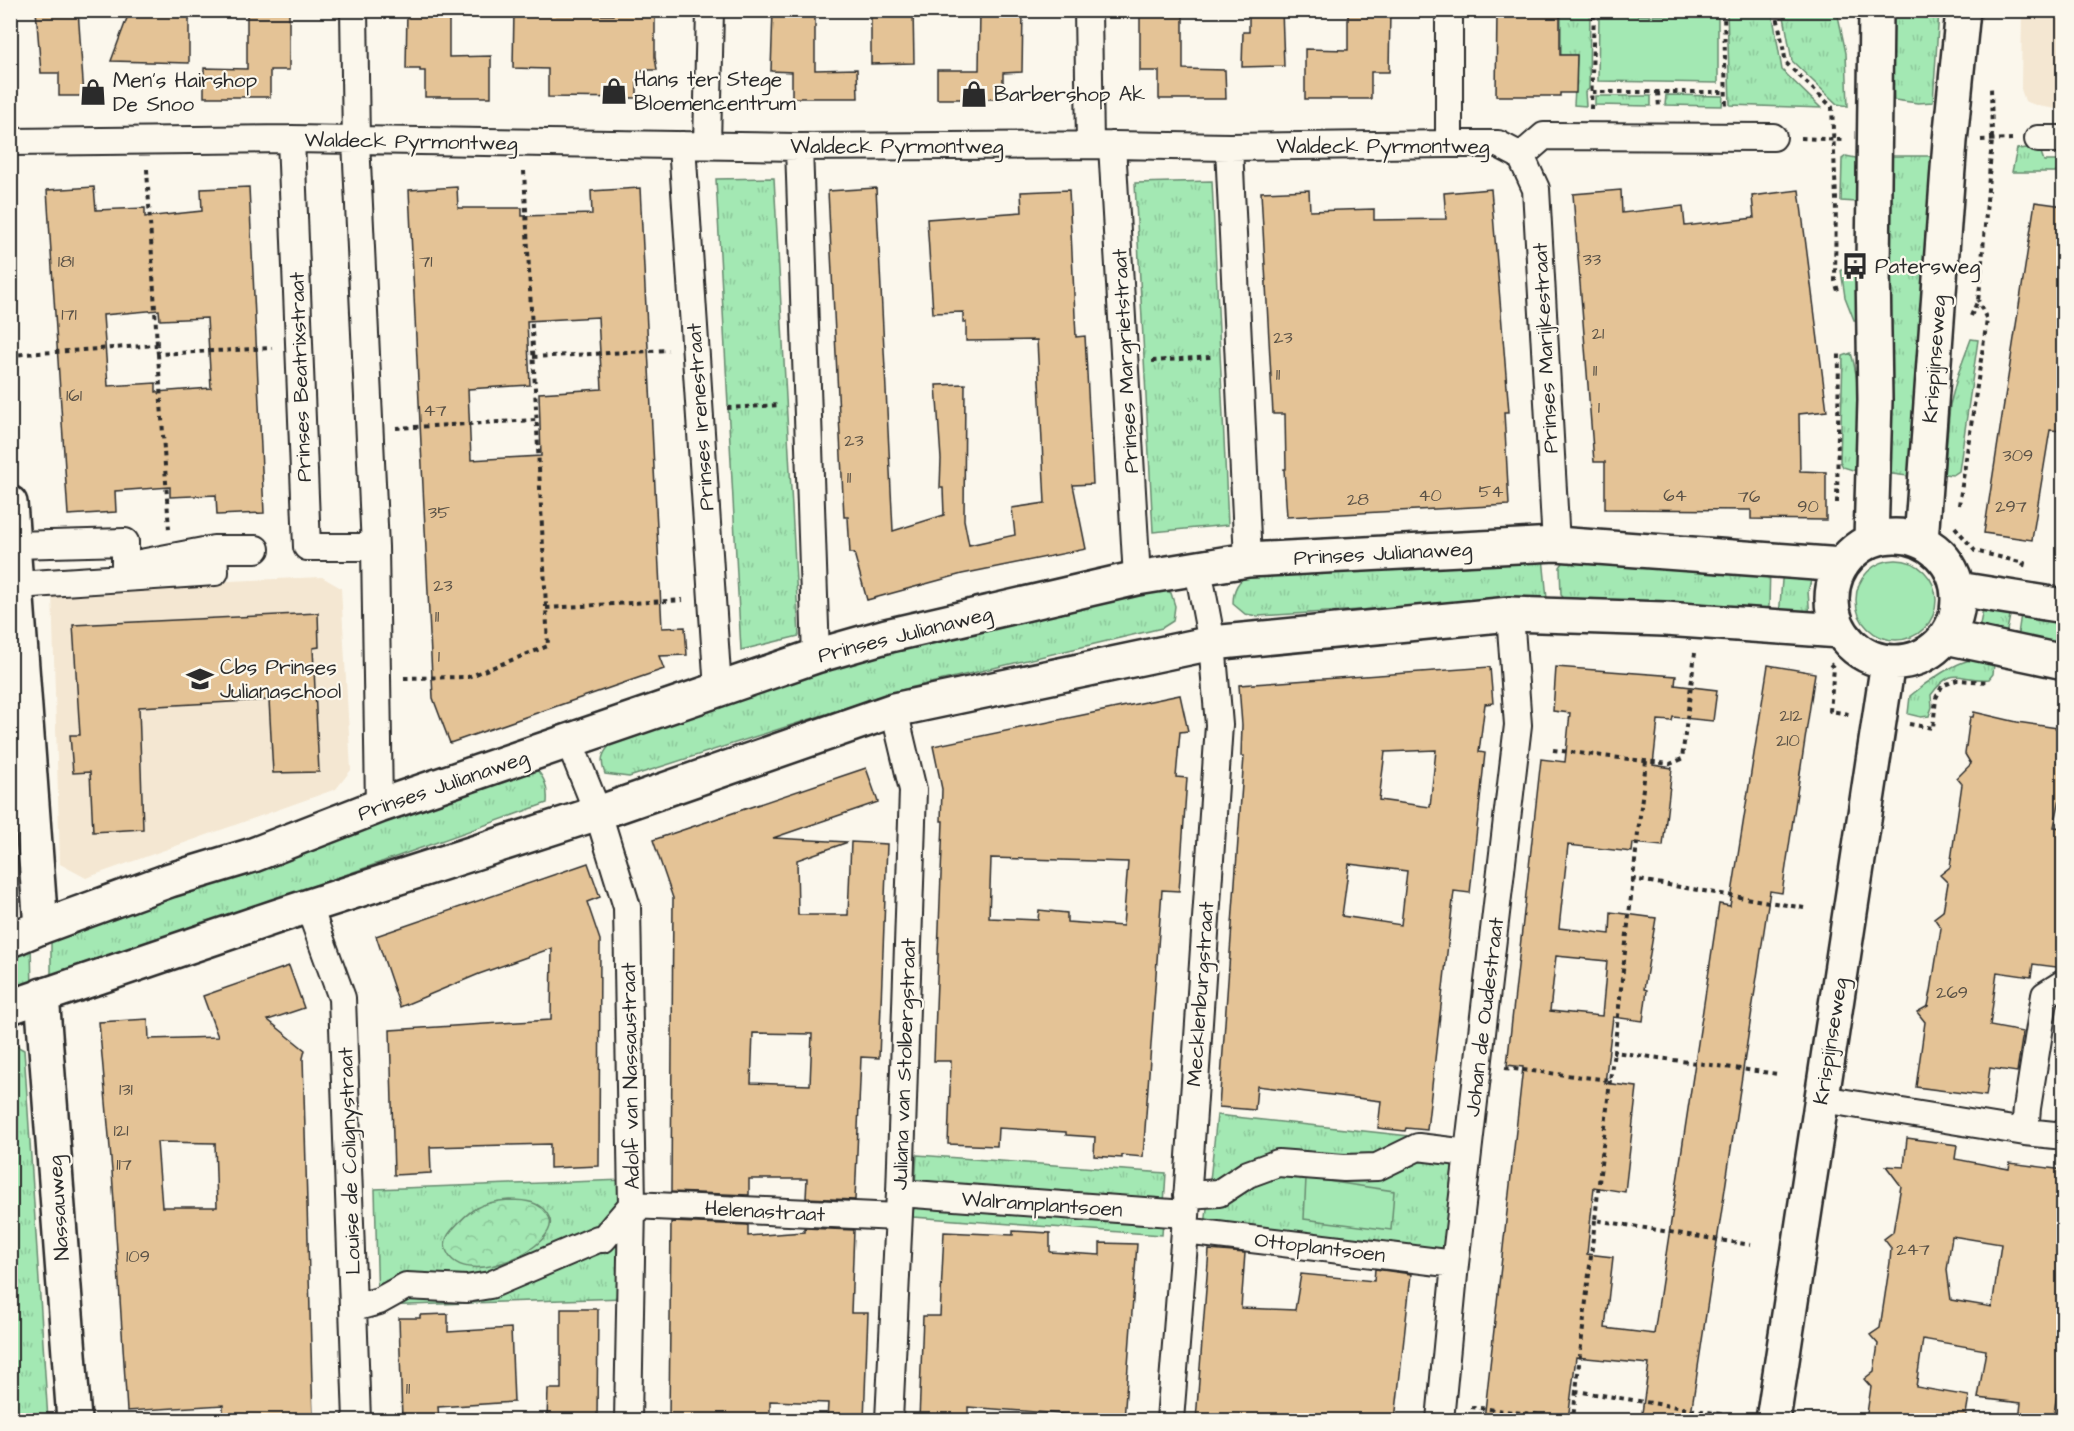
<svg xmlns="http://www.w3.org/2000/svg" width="2074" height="1431" viewBox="0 0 2074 1431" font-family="'Architects Daughter',sans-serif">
	<defs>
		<pattern id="grass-tufts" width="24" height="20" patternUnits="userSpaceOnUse" patternTransform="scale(1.5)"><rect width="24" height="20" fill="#a3e8b3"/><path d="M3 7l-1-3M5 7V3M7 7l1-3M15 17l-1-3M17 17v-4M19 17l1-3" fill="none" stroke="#8cc79a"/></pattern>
		<pattern id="park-crowns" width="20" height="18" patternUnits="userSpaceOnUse" patternTransform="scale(1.5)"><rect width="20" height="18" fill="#a3e8b3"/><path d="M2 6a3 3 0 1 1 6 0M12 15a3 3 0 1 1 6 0" fill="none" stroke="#8cc79a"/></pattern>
	</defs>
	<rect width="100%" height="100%" fill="#fbf7ec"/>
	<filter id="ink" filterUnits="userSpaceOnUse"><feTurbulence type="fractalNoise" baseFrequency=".0167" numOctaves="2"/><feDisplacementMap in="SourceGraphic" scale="12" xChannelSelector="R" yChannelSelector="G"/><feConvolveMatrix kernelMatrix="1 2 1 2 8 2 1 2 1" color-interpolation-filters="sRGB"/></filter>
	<g filter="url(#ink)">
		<path fill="#f4e7d2" d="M2022 11H2063V110L2038 106 2025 101 2021 89Z
			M322 577 341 588 351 770 336 789 86 878 60 864 52 589Z"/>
		<path fill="url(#grass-tufts)" stroke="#678a6f" stroke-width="1.5" d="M1561 11H1590L1589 89 1585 92 1586 106 1574 105 1577 55H1561Z
			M1727 11H1772L1782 70 1821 108 1730 105Z
			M1783 11H1837L1846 53 1848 106 1837 104 1792 61Z
			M1891 11H1939L1933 102 1918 103 1894 100Z
			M1666 95 1723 96 1722 106 1665 105Z
			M1595 96H1651V106L1595 105Z
			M2039 147 2044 161H2063V172H2012L2017 149Z
			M1846 156 1856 158V202L1841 201 1842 159Z
			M1890 156H1933L1915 477 1885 473Z
			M774 178 799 636 741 650 716 179Z
			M1212 181 1228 525 1153 532 1135 183Z
			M1841 270H1858L1857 320H1854L1845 297Z
			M1971 339 1978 340 1959 471 1953 475 1944 474 1950 405 1958 374Z
			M1851 353C1863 390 1857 432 1856 471L1843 467 1840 461 1843 356Z
			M1543 557 1547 599 1258 616 1245 614 1233 604C1233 588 1238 582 1250 572Z
			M1565 560 1770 565 1769 606 1766 616 1568 603 1561 595 1560 567Z
			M1783 568 1814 571 1808 591 1810 619 1779 617Z
			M1160 587 1171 593 1175 606 1173 621 1162 628 901 690 629 777 605 774C600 760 601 754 612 743L888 648Z
			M1984 604 2011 611 2005 640 1978 635Z
			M2021 614 2063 617V652L2017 641Z
			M1977 659 1994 664 1993 674 1989 679C1960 682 1954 663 1931 695L1932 707 1929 716 1921 717 1908 714 1910 696C1925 683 1957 660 1977 659Z
			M535 768C546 779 548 789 547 803L272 901 51 984V936L523 769Z
			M31 943 32 992 11 999V951Z
			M11 1043 24 1050 48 1420H11Z
			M1217 1115 1455 1141 1443 1253 1205 1227Z
			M917 1155 1166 1173 1162 1235 913 1217Z
			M624 1180V1298L378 1306 375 1189Z"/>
		<path fill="url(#park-crowns)" stroke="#678a6f" stroke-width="1.5" d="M509 1200C525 1200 541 1201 549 1217 563 1245 465 1292 447 1252 443 1244 446 1237 451 1231 470 1209 480 1202 509 1200Z"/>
		<path fill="#a3e8b3" stroke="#678a6f" stroke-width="1.5" d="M1599 15 1718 16V83L1598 81Z
			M1856 600a40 40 0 1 1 80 0a40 40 0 1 1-80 0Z
			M1306 1178 1394 1191 1391 1230 1304 1219Z"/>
		<path fill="#e4c396" stroke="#2b2b2b" stroke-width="1.5" fill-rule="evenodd" d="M36 10H78L84 96H59V73H41Z
			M130 10H189V63L111 61Z
			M247 10H289V70H270V97H204V68L247 69Z
			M407 10H449V57L491 56V97H425V71H420V69H406Z
			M514 10H548L547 15H613V10H655V57L657 70H642V72H637V98L548 97V69L513 68Z
			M773 10H815V70L857 69 858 98H792V72L771 71Z
			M871 10H913L914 63 871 64Z
			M980 10H1023L1022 72 1003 73V99H937V70H979Z
			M1140 10H1183V69L1225 70 1226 99H1159V71H1140Z
			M1249 10H1282L1284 66 1242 67 1243 32H1249Z
			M1348 10H1390L1389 72H1371V99H1305V49L1348 50Z
			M1497 10H1560V55H1577L1576 93H1560V96H1496Z
			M94 187 96 210 145 208V217L202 211 201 189 249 187 264 513 217 515 216 495 170 497V487L115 491 116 512 68 515 47 190ZM159 310 160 320 207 318 211 388 156 392V383L108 386 103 315Z
			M457 187 458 208H522V216L592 214 591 191 640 188 662 628 685 627 687 655 659 656 664 669 450 743 433 698 409 190ZM598 317 602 389 539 393 541 456 471 460 468 389 530 385 527 321Z
			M876 188 893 531 944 515 943 488H940L941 459 936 385 965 384 964 520 969 545 1015 535 1012 508 1045 503 1037 340 966 341V322H963V312L933 313 927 219 1022 212 1021 192 1069 190 1076 337 1085 336 1093 484 1073 485 1086 549 962 574 867 600 854 553H850L848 517H844L828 191Z
			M1491 189 1509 412H1504L1509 505 1287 517 1284 469H1286L1285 414H1273L1261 192 1309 190 1310 211 1374 209V220L1446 219 1444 193Z
			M1621 190 1622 213 1683 206 1685 226 1754 218 1752 196 1799 190 1827 411 1799 414 1800 471 1826 472V520L1751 519V510L1605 509V462H1594L1573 194Z
			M2035 202 2064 206V431L2050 430 2032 540 1984 533Z
			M318 613 319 647 313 648 319 772 273 773 269 700 139 707 143 829 93 832 90 772 73 773 70 735H80L73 625Z
			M1768 665 1815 673 1782 893 1770 891 1690 1420H1641L1649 1364 1576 1357 1568 1420H1484L1523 1067 1507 1065 1541 759 1565 762 1570 713 1553 711 1556 667 1676 676 1675 685 1717 690 1713 721 1673 717 1672 721 1658 720 1653 765 1672 768 1663 846 1633 843 1632 852 1568 845 1559 928 1610 934 1611 912 1656 918 1644 989 1647 990 1643 1021 1613 1017 1605 1083 1637 1087 1625 1192 1594 1187 1587 1254 1613 1257 1605 1328 1654 1334 1719 904 1730 906ZM1556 956 1607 961 1602 1016 1550 1011Z
			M1490 667 1493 703 1485 704 1479 752 1485 753 1470 893 1454 891 1427 1130 1406 1128 1405 1131 1378 1128 1381 1101 1257 1086 1255 1110 1219 1107 1244 756H1241L1242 725 1239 685ZM1436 750 1430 807 1379 800 1385 752ZM1349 864 1407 871 1401 925 1342 916Z
			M1180 695 1188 731 1180 732 1176 777 1187 778 1179 891 1162 890 1143 1157 1122 1155V1158L1094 1156 1095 1137 1066 1135V1132L998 1128 997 1146 948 1144 951 1061H934L943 821H941L942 789 933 746ZM991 858 1128 862 1123 926 1067 922V913L1039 910 1038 920 989 918Z
			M1974 712 2017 722 2064 729V780L2054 827 2064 828V968L2033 964 2031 977 1997 972 1990 1026 2023 1032 2017 1072 1990 1068 1986 1096 1916 1087 1925 1022 1917 1012 1928 1006 1931 991 1941 928 1934 918 1943 911 1948 883 1940 875 1950 867 1962 784 1957 778 1971 764 1965 754 1970 717H1973Z
			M866 768 878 802 773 838 848 842 797 860 798 915H848L851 842 887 844 879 1058 861 1057 855 1200 806 1198 807 1179H749V1195L671 1192 673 898 653 840ZM753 1033 812 1034 810 1085 751 1083Z
			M588 863 600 897 587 902 600 940 599 1166 550 1168V1144L430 1147 431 1173 394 1175 390 1030 551 1020 552 948 479 974 400 1007 376 936Z
			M289 966 304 1008 268 1020 305 1050 303 1058 313 1420H223V1405L127 1411 112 1171 99 1022 148 1019 149 1039 218 1037 203 996ZM157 1142 215 1143 217 1207H162Z
			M1907 1138 1957 1145 1955 1159 2009 1169 2010 1163 2064 1170V1347L2053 1420H2019L2021 1403 1978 1398 1986 1350 1923 1339 1916 1387 1969 1396 1965 1420H1866L1871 1387 1864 1379 1874 1371 1878 1344 1870 1335 1880 1328 1890 1262 1891 1248 1884 1239 1893 1232 1901 1186 1886 1166 1904 1167ZM1952 1236 2001 1244 1992 1307 1951 1300 1947 1270Z
			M671 1222 748 1225V1236L804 1232V1228L854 1230 851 1313H868L864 1420H827L828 1403 770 1401V1420H669Z
			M1013 1231 1050 1233V1252L1100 1255V1243L1137 1244 1124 1420H1088V1416L968 1407V1420H919L923 1316H940L944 1232 1013 1235Z
			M1209 1250 1245 1253 1241 1308 1295 1310 1301 1274 1374 1281 1375 1269 1411 1274 1395 1420H1196Z
			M561 1309H598L597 1420H547L548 1389H561Z
			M448 1314V1332L511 1328 514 1402 438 1407 439 1420H402L399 1318H420V1315Z"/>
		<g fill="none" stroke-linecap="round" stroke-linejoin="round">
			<defs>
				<path id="street" d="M354 10 356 141 375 547 379 806
					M1088 10 1090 145
					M1449 10V144
					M291 139 307 547H375
					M2038 139H2064
					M10 142 291 139 799 147 1112 145 1229 147 1449 144H1498L1521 156
					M682 145 718 690
					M707 145 710 10
					M1112 145 1137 578
					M799 147 816 656
					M1229 147 1248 560
					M1521 156 1536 189 1556 544
					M1521 156 1544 136 1773 137
					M14 545 125 542V566L214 549
					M17 585 215 572 214 549H256
					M569 741 598 813 627 907 632 1205 628 1420
					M309 907 342 998 357 1420
					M1822 1099 2025 1132 2064 1136
					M2025 1132 2027 1108 2045 995 2064 983
					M900 1193 1185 1214
					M1187 1195 1219 1193 1248 1174 1278 1163 1344 1168 1377 1167 1418 1147 1468 1153
					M1185 1231 1455 1264
					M354 1308 379 1301 406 1286 466 1289 490 1285 598 1239H603L632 1205 898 1217
					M889 1420 900 1193 913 790 894 710
					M1170 1420 1185 1231 1219 725 1212 643 1198 569
					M1440 1420 1455 1264 1518 725 1510 614"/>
				<path id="secondary" d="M10 503 41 927
					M1832 599a63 63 0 1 1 126 0a63 63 0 1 1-126 0Z
					M1871 540 1875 400 1873 268 1876 10
					M1921 541 1950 141 1963 10
					M1958 589 2064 606
					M1946 637 2064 662
					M10 940 41 927 170 880 253 855 379 806 816 656 886 636 1137 578 1248 560 1556 544 1842 565
					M42 995 74 1420
					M10 1007 278 916 598 813 894 710 1212 643 1510 614 1665 619 1840 631
					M1773 1420 1888 662"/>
			</defs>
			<use href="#street" stroke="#2b2b2b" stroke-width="30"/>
			<use href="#secondary" stroke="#2b2b2b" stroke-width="38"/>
			<path stroke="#2b2b2b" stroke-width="4" stroke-dasharray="4.5 4.5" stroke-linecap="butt" d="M1724 10 1726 109
				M1776 10 1786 63 1832 107 1836 199 1835 281 1839 294
				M1592 92H1725
				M1658 92 1659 109
				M1591 109 1594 10
				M1801 138 1844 140
				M1981 140 2012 139
				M147 169 157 345
				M1971 316 1978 300 1980 286 1992 140 1991 85
				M158 354 169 530
				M10 355 157 345 158 354 272 348
				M533 357 668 350
				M1152 361 1211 357
				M727 408 780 405
				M396 428 536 420
				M1837 503 1839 354 1841 353
				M1959 505 1987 320 1978 300
				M1955 527 1975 551 2024 563 2023 567
				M546 608 683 600
				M1830 664 1834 668 1830 711 1849 714
				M404 678 468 677 548 646 524 171
				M1909 724 1933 728 1936 698 1942 686 1957 680 1989 682
				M1553 750 1670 764 1682 759 1695 653
				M1646 761 1633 879 1804 908
				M1633 879 1614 1052 1778 1074
				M1505 1068 1610 1080 1614 1052
				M1610 1080 1595 1220 1751 1245
				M1595 1220 1576 1391 1727 1415
				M1471 1407 1573 1419 1576 1391"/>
			<use href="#street" stroke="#fbf7ec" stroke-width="26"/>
			<use href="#secondary" stroke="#fbf7ec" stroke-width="33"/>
		</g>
	</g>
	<defs>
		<symbol id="shop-bare" viewBox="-9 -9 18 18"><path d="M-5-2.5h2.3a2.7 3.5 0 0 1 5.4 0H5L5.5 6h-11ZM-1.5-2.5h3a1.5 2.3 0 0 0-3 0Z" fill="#2b2b2b" stroke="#fbf7ec" stroke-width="2.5" paint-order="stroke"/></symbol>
		<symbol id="bus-bare" viewBox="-9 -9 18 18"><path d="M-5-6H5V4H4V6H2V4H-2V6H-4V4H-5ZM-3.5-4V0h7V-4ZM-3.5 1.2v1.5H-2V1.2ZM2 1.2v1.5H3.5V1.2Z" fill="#2b2b2b" stroke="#fbf7ec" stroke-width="2.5" paint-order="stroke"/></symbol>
		<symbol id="school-bare" viewBox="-9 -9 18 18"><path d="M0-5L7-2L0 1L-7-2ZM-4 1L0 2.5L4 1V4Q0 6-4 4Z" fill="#2b2b2b" stroke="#fbf7ec" stroke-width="2.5" paint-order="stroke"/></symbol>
	</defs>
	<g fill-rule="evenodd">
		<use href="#shop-bare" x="595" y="72" width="38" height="38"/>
		<use href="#shop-bare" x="74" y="73" width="38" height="38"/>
		<use href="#shop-bare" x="955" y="75" width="38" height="38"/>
		<use href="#bus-bare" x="1836" y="247" width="38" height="38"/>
		<use href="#school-bare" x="181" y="660" width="38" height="38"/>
	</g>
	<g text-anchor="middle" stroke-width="4.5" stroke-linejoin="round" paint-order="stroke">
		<g font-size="18" fill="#595146">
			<text x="1592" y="265">33</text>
			<text x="66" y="267">181</text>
			<text x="426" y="267">71</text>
			<text x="69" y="320">171</text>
			<text x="1598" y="339">21</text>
			<text x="1283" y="343">23</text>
			<text x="1595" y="376">11</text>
			<text x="1278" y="380">11</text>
			<text x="74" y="401">161</text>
			<text x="1599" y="413">1</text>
			<text x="435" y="416">47</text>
			<text x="854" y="446">23</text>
			<text x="2018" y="461">309</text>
			<text x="849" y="483">11</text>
			<text x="1491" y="497">54</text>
			<text x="1430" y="501">40</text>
			<text x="1675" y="501">64</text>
			<text x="1749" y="502">76</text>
			<text x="1358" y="505">28</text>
			<text x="1808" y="512">90</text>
			<text x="2011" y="512">297</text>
			<text x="439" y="518">35</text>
			<text x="443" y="591">23</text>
			<text x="437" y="622">11</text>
			<text x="439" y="662">1</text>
			<text x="1791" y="721">212</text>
			<text x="1788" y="746">210</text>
			<text x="1952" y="998">269</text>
			<text x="126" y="1095">131</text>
			<text x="121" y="1136">121</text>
			<text x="124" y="1170">117</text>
			<text x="1913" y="1255">247</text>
			<text x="138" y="1262">109</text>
			<text x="408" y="1394">11</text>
		</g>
		<g font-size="21" fill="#2b2b2b" stroke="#fbf7ec" text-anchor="start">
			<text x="634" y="86">Hans ter Stege<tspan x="634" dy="24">Bloemencentrum</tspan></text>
			<text x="113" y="87">Men's Hairshop<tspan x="113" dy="24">De Snoo</tspan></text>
			<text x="994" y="101">Barbershop Ak</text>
			<text x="1875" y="273">Patersweg</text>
			<text x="220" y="674">Cbs Prinses<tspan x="220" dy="24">Julianaschool</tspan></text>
		</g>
		<g font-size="21" fill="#2b2b2b" stroke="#fbf7ec">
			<text transform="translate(411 141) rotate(1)" y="7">Waldeck Pyrmontweg</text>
			<text x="897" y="153">Waldeck Pyrmontweg</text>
			<text x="1383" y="153">Waldeck Pyrmontweg</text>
			<text transform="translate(1545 348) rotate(-93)" y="7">Prinses Marijkestraat</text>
			<text transform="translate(1934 359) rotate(-86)" y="7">Krispijnseweg</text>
			<text transform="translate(1125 361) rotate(-93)" y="7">Prinses Margrietstraat</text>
			<text transform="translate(300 377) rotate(-92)" y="7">Prinses Beatrixstraat</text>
			<text transform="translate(700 417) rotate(-94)" y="7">Prinses Irenestraat</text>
			<text transform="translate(1383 553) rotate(-3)" y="7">Prinses Julianaweg</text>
			<text transform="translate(905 634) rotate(-14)" y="7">Prinses Julianaweg</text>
			<text transform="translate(443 785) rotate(-19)" y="7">Prinses Julianaweg</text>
			<text transform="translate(1200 994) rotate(-86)" y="7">Mecklenburgstraat</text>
			<text transform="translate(1484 1017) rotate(-83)" y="7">Johan de Oudestraat</text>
			<text transform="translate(1830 1041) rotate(-81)" y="7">Krispijnseweg</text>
			<text transform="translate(904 1064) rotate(-88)" y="7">Juliana van Stolbergstraat</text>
			<text transform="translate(630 1076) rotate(-91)" y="7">Adolf van Nassaustraat</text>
			<text transform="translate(349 1161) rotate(-92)" y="7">Louise de Colignystraat</text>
			<text transform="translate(1042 1204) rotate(4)" y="7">Walramplantsoen</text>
			<text transform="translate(58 1208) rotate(-94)" y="7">Nassauweg</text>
			<text transform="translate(765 1211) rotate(3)" y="7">Helenastraat</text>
			<text transform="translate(1320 1247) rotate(7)" y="7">Ottoplantsoen</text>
		</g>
	</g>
	<rect width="2074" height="1431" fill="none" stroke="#fbf7ec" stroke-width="36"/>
	<rect x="18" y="18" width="2038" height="1395" fill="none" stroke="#2b2b2b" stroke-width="2" filter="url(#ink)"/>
</svg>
